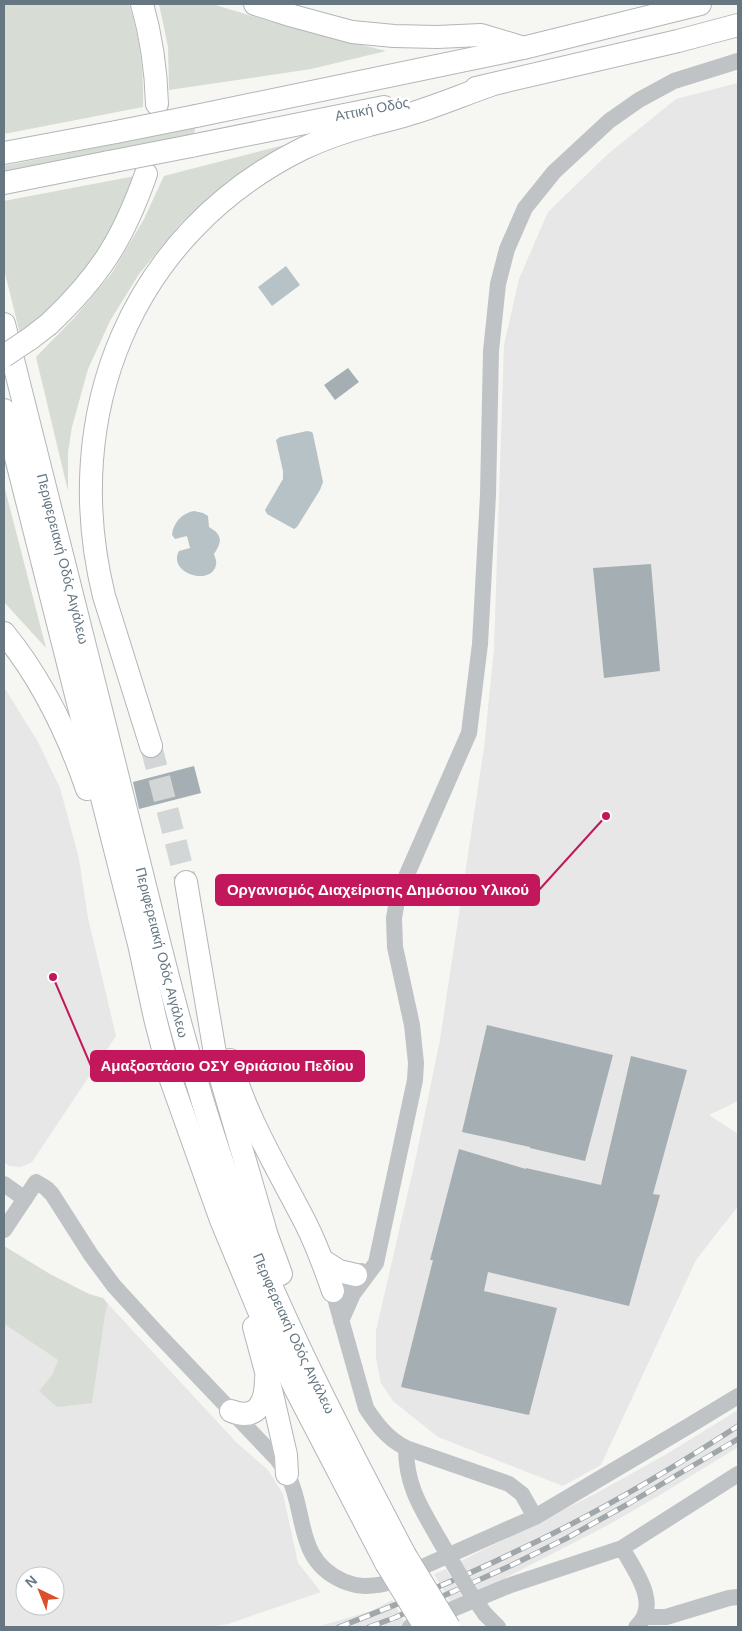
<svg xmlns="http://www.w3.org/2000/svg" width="742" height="1631" viewBox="0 0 742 1631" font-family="Helvetica,sans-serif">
	<rect width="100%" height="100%" fill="#f6f6f2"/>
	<path fill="#e6e7e6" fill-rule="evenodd" d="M738 83V1101L709 1115 738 1134V1206L696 1260 601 1465 563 1486 438 1437 393 1401 381 1383 376 1358V1331L416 1157 440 1040 484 748 494 649 504 345 519 279 548 212 608 154 676 99Z
		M4 687 38 742 60 788 79 859 88 918 116 1036 32 1162 21 1167 9 1166 4 1162Z
		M108 1304 236 1442 268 1470 283 1494 298 1563 321 1592 228 1624 208 1627H4V1324L58 1360 52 1375 39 1391 105 1314ZM25 1576H55V1606H25Z
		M738 1410V1447L660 1495 608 1525 478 1592 461 1561 595 1494 670 1452Z
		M446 1569 464 1600 453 1606 434 1574Z
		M392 1600 407 1626 404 1627H317L371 1611Z"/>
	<path fill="#d7dcd4" d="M4 4H129C140 38 144 71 143 107L4 134Z
		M159 4H212L272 22 386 51 311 69 169 90 168 47Z
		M195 128 194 134 4 172V166Z
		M296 142 236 176 182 222 139 274 110 321 88 369 72 427 68 452V491L36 357 75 317 112 273 144 219 164 176Z
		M135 176 127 201 87 270 52 309 20 334 4 269V201Z
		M4 485 46 648 4 602Z
		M4 1246 50 1274 89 1294 103 1298 108 1304 105 1314 92 1403 57 1407 39 1391 52 1375 58 1360 4 1324Z"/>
	<path fill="#b6c2c6" d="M286 266 300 285 272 306 258 287Z
		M307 431 312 432 313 434 323 482 320 490 297 527 294 529 267 514 265 510 283 479V471L276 440 280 437Z
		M194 511 203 513 208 516 209 527C223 535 222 542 214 554 215 558 217 561 216 565 211 587 167 573 179 551L190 548 187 536 175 539 172 535C173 523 182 513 194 511Z"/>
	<path fill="#a5aeb3" d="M348 368 359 382 335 400 324 385Z
		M651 564 660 671 604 678 593 568Z
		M194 766 201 793 139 809 133 782Z
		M487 1025 613 1055 585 1161 530 1148V1147L462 1132Z
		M631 1056 687 1070 653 1194 660 1195 629 1306 488 1272 484 1291 557 1308 529 1415 401 1387 433 1260H430L459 1149 526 1169V1168L601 1185Z"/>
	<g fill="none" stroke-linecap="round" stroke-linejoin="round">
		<path stroke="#d2d6d6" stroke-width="22" stroke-dasharray="22 11" stroke-linecap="butt" d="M151 746 186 882"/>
		<defs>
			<g id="highway">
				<path d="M142 4C152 39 156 68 157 104"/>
				<path d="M255 4 293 16 352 32 394 36 437 37 481 35 521 47"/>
				<path d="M476 88 678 41 738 25"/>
				<path d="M196 116 523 48 700 4"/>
				<path d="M191 146 384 107"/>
				<path d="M4 153 116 132"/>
				<path d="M4 183 109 162"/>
				<path id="s1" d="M4 324C45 488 87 653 128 818 160 944 189 1073 234 1195 281 1320 343 1437 405 1555"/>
				<path d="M49 324C100 276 123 239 146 174"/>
				<path d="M4 410 139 944 155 1018 171 1080 221 1220 261 1316 296 1390 386 1563"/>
				<path d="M4 633C41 678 68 734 87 789"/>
				<path d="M151 746 104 596C59 414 131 234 302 149 323 139 346 131 369 125 383 121 399 118 413 113 439 105 465 94 491 85"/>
				<path d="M186 882 217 1065 267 1236 281 1274"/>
				<path d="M230 1060C246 1118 279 1171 306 1224 317 1246 325 1268 333 1291"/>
				<path d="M322 1260 339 1271 356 1275"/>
				<path d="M254 1327 272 1394 286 1455 287 1474"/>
				<path d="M231 1411C257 1421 266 1403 266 1379"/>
			</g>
		</defs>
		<use href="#highway" stroke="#b2b6b9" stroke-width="24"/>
		<path stroke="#bfc3c6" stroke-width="16" d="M4 1184 25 1199
			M4 1230 36 1182 46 1188 52 1194 91 1255 114 1286 157 1333 277 1459C280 1464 285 1469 288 1475 307 1514 295 1560 343 1581 357 1587 368 1587 384 1584L535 1517 692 1424 738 1396
			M362 1271 333 1291 366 1408C377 1425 388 1439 406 1448L509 1484 522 1494 535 1517
			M341 1321 353 1294 376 1263 415 1080 416 1063 412 1025 395 947 394 918 398 895 469 733 480 644 488 495 491 351 498 284 507 249 525 208 554 172 609 121 639 100 674 81 738 61
			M406 1448C406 1487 422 1509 440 1541
			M622 1548C634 1570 662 1605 636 1627
			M485 1614 498 1627
			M645 1617H666L729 1598 738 1597
			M410 1627 508 1586 622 1548 738 1474"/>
		<use href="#highway" stroke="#fff" stroke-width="22"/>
		<defs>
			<path id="rail" d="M339 1627C399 1604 459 1579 517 1551 594 1515 667 1472 738 1426
				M369 1627 394 1618 512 1565 567 1538 628 1504 738 1439"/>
		</defs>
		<use href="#rail" stroke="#a0a7ab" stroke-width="5.5"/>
		<use href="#rail" stroke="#fff" stroke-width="4" stroke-dasharray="11" stroke-linecap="butt"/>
		<defs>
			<path id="highway-bridge" d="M116 132 196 116
				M109 162 191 146
				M4 356 31 338 49 324
				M405 1555 449 1627
				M386 1563 425 1627"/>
		</defs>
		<use href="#highway-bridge" stroke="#b2b6b9" stroke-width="24" stroke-linecap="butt"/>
		<path stroke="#bfc3c6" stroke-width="16" d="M440 1541 469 1591 485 1614"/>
		<use href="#highway-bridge" stroke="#fff" stroke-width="22"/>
	</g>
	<g text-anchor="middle" stroke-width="5" stroke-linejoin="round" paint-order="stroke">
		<g font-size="14" fill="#667782" stroke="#fff">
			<text transform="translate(372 109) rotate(-11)" y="5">Αττική Οδός</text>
			<text dy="5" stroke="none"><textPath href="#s1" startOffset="242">Περιφερειακή Οδός Αιγάλεω</textPath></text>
			<text dy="5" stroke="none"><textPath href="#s1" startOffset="648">Περιφερειακή Οδός Αιγάλεω</textPath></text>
			<text dy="5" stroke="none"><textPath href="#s1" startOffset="1052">Περιφερειακή Οδός Αιγάλεω</textPath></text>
		</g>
	</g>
	<path fill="none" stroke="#c2185b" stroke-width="2" d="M606 816L539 890M53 977L91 1066"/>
	<g fill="#c2185b" stroke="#fff" stroke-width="2">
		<circle cx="606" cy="816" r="5"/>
		<circle cx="53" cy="977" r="5"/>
	</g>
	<g fill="#c2185b" stroke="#c2185b" stroke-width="2">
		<rect x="216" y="875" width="323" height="30" rx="5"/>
		<rect x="91" y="1051" width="273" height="30" rx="5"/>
	</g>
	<g font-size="15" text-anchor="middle" font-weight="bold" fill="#fff">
		<text x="378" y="895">Οργανισμός Διαχείρισης Δημόσιου Υλικού</text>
		<text x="227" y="1071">Αμαξοστάσιο ΟΣΥ Θριάσιου Πεδίου</text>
	</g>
	<rect width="742" height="1631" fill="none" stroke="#667782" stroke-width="10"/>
	<g transform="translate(40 1591) rotate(317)"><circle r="24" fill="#ffffff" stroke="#c2c9cd"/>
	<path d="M0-4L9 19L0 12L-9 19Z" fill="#dc4f2d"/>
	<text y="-8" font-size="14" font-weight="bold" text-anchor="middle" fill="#667782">N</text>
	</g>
</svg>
